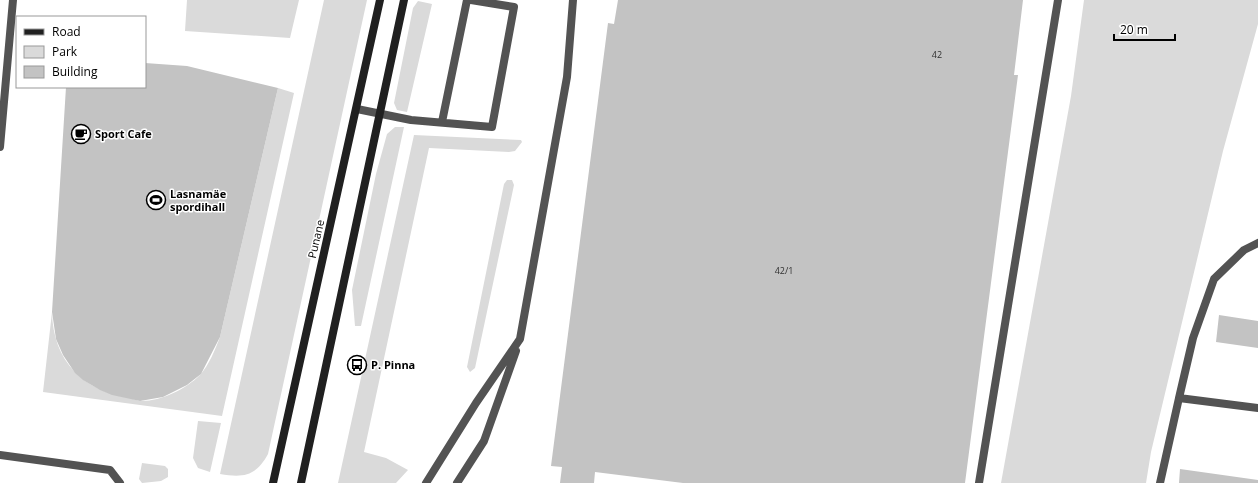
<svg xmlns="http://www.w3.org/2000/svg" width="1258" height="483" viewBox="0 0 1258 483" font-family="'Open Sans',sans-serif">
	<rect width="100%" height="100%" fill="#fff"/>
	<path fill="#dadada" d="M187 0H299L290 38 185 31Z
		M324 0H367L268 454C256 476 244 478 220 474Z
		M1084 0H1258V24L1223 151 1151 452 1146 483H1001L1071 96Z
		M418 1 432 4 407 112 397 110 394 103 413 8Z
		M278 88 294 93 222 416 43 392 52 312C53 361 83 391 130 398 134 399 138 401 142 401 161 401 186 389 200 375 209 365 215 350 220 337Z
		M395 127H404L361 326H355L352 290 376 174 387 134Z
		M414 135 521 140 522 142 515 151 509 152 429 148 364 452 386 458 408 470 396 483H338Z
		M507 180H512L514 185 475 368 470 372 467 367 504 184Z
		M198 421 221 423 210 472 198 468 193 458Z
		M142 463 165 466 168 469V477L161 481 142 483 139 479Z"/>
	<path fill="#c3c3c3" d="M618 0H1023L1014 75H1018L965 483H683L595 472 594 483H560L562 467 551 466 608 23 614 24Z
		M145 63 187 66 278 88 220 337 201 374 187 385 163 397 140 401 112 395 100 390 83 380 75 373 63 355 56 339 52 312 66 87H145Z
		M1219 315 1258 321V348L1216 342Z
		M1180 469 1258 480V483H1179Z"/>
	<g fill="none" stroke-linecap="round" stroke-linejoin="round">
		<path stroke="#535353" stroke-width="8" d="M357 109 411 120 492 127 514 7 471 0
			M442 122 467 0
			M0 147 13 0
			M1258 243 1244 250 1214 279 1193 338 1179 398 1258 408
			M0 455 110 470 120 483
			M426 483 476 403 520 339 567 77 573 0
			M457 483 484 441 516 351
			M979 483 1058 0
			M1160 483 1179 398"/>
		<path stroke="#202020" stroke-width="8" d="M273 483 380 0
			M301 483 404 0"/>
	</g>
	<defs>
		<symbol id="cafe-ring" viewBox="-11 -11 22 22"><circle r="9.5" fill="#fff" stroke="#000" stroke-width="1.5"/><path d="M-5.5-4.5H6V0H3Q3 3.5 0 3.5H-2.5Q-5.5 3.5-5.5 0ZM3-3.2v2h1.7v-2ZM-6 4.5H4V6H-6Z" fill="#000"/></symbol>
		<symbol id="stadium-ring" viewBox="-11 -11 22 22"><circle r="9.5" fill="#fff" stroke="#000" stroke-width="1.5"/><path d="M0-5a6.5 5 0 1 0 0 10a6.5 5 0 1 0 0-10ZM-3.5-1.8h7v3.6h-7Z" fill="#000"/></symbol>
		<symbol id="bus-ring" viewBox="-11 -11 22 22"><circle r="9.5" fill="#fff" stroke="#000" stroke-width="1.5"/><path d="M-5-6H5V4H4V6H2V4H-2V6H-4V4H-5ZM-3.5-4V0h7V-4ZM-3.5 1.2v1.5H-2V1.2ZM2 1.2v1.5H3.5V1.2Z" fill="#000"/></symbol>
	</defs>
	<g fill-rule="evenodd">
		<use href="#cafe-ring" x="70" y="123" width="22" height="22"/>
		<use href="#stadium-ring" x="145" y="189" width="22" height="22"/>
		<use href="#bus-ring" x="346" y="354" width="22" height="22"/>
	</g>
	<g text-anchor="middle" stroke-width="3" stroke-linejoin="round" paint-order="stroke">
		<g font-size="9" fill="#313131">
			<text x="937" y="58">42</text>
			<text x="784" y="274">42/1</text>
		</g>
		<g font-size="11" font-weight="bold" fill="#000" stroke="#fff" text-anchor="start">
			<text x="95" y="138">Sport Cafe</text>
			<text x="170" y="198">Lasnamäe<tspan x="170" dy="13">spordihall</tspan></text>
			<text x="371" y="369">P. Pinna</text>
		</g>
		<g font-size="11" fill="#000" stroke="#fff">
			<text transform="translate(316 239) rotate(-77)" y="4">Punane</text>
		</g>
	</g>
	<rect x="16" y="16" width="130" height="72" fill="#ffffff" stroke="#999999"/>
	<rect x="24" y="29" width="20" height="6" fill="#202020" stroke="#999999"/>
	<text x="52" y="36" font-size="12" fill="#000000">Road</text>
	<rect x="24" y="46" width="20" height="12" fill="#dadada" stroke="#999999"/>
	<text x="52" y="56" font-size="12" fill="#000000">Park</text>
	<rect x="24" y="66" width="20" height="12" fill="#c3c3c3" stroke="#999999"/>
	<text x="52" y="76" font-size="12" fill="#000000">Building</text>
	<path d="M1114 34v6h61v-6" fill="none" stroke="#000000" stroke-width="2"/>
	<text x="1120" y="34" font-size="12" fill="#000000" stroke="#ffffff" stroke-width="3" paint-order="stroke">20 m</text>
</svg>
